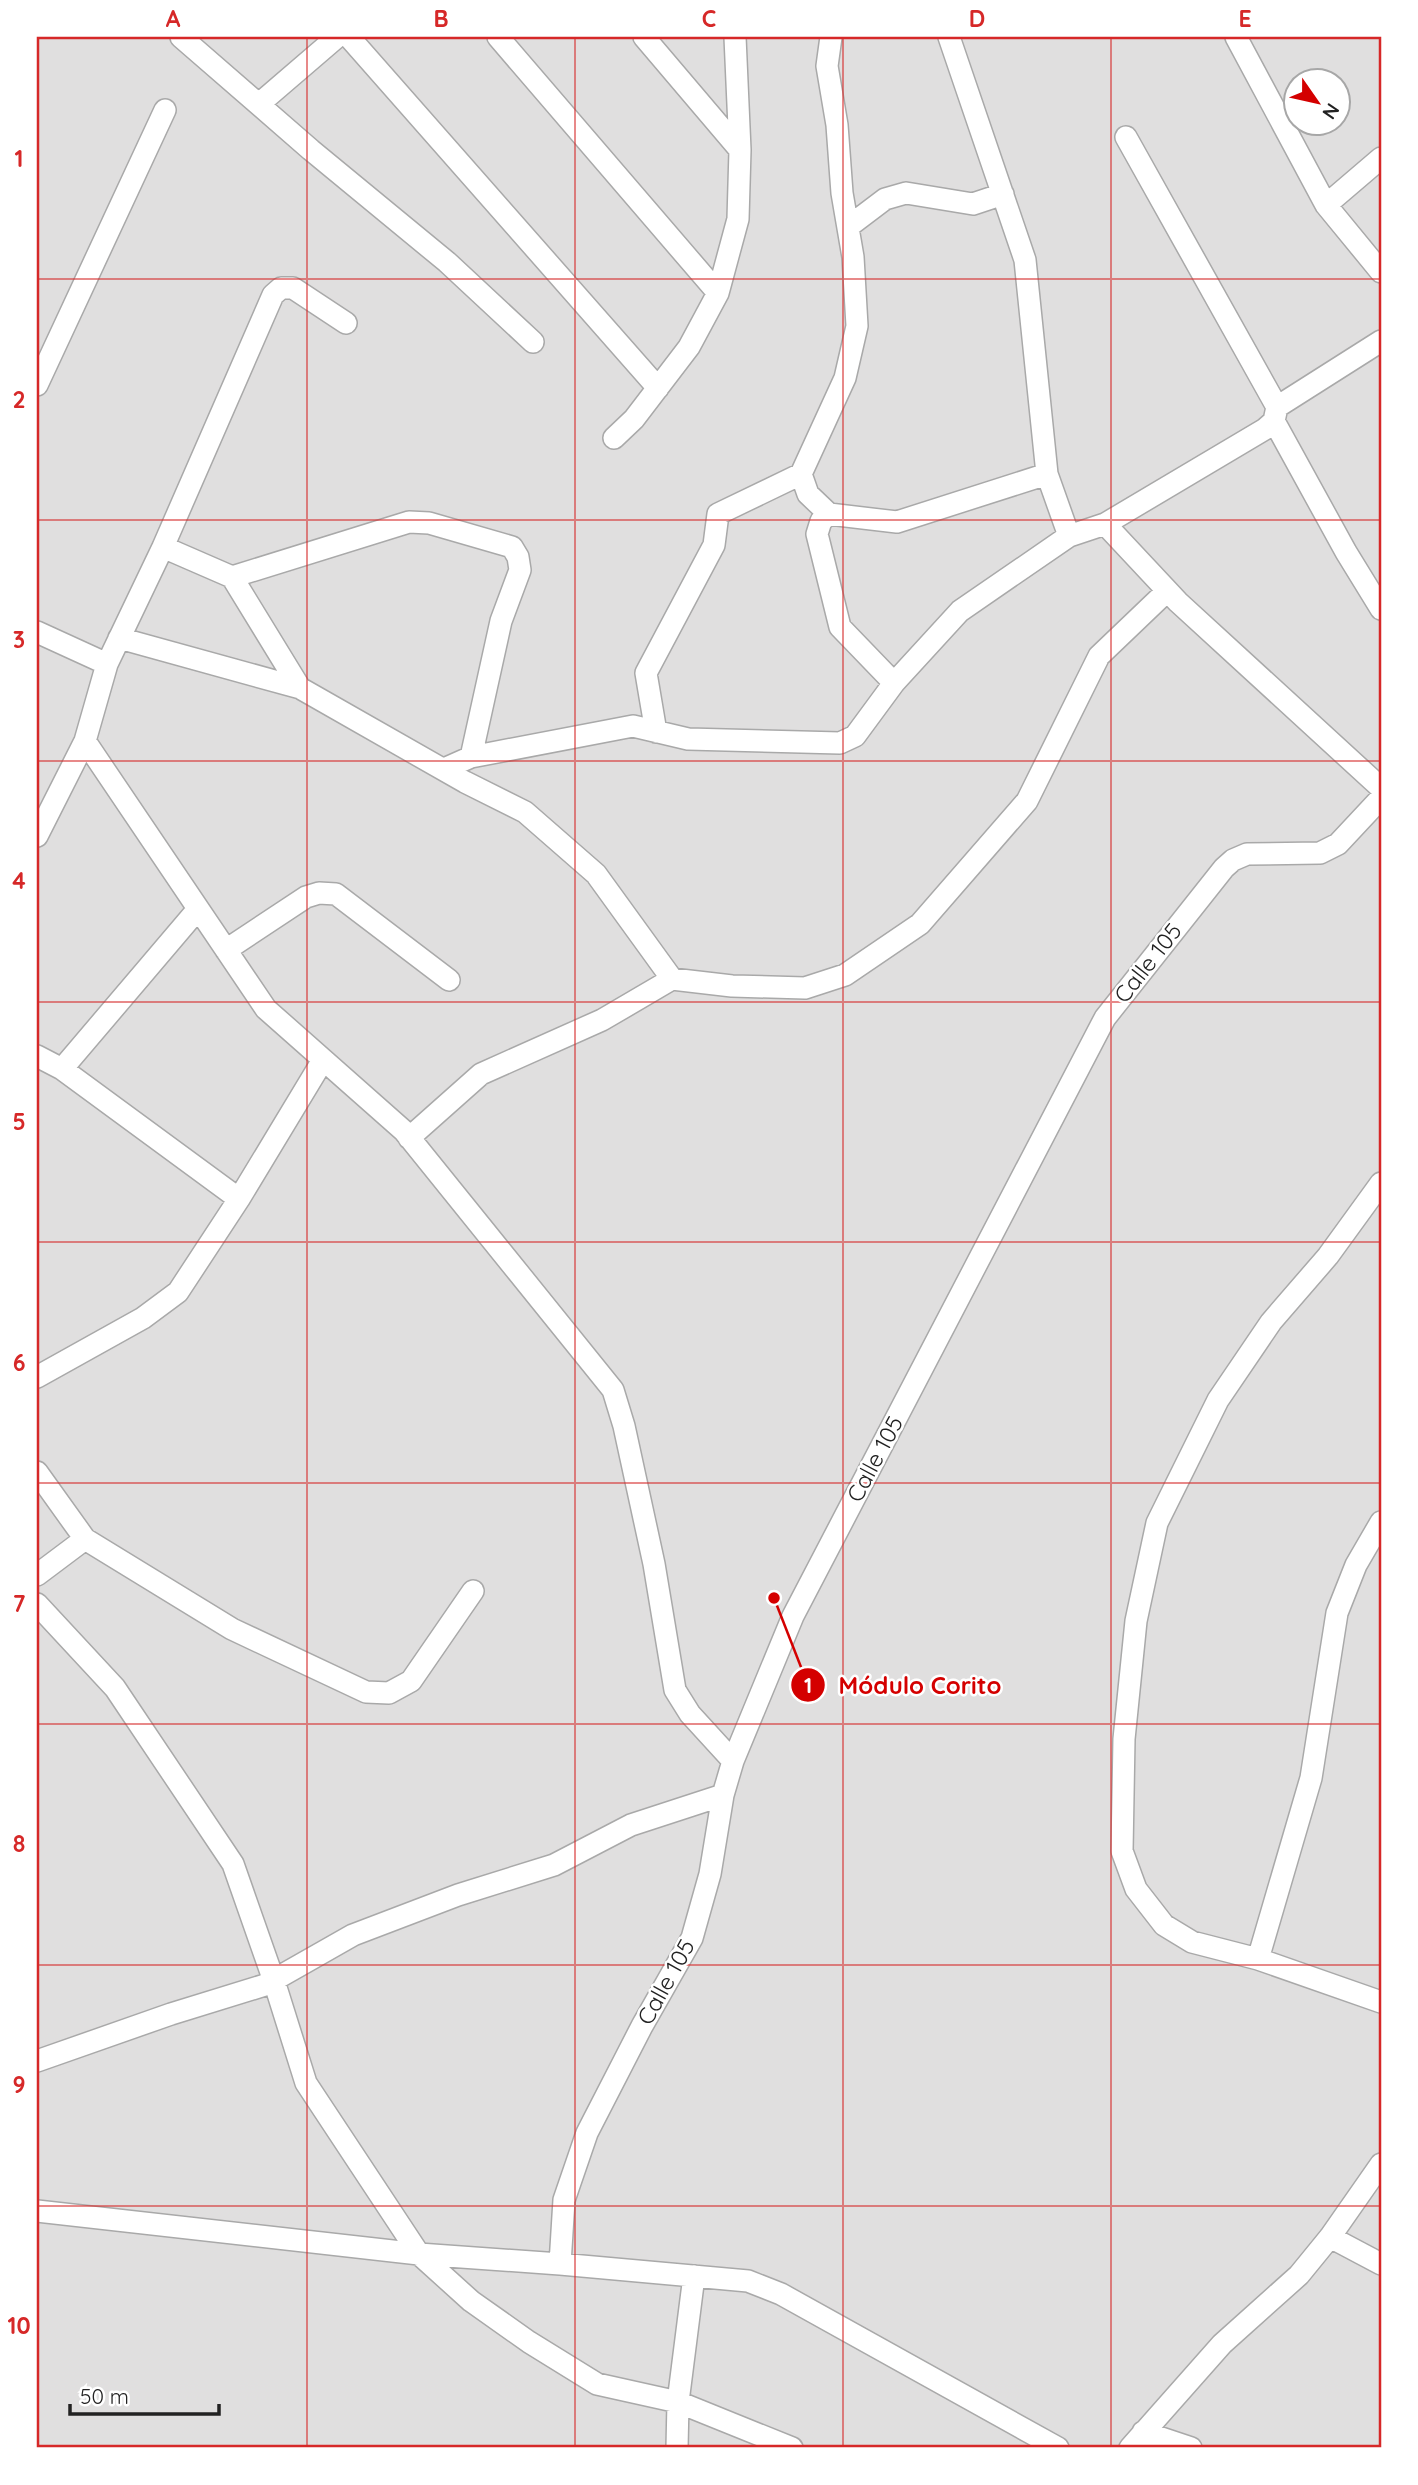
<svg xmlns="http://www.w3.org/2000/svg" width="1418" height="2485" viewBox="0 0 1418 2485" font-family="Quicksand,sans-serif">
	<rect width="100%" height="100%" fill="#f2efe9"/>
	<path fill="#e0dfdf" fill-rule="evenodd" d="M37 37H1381V2448H37ZM1296 80H1338V122H1296Z"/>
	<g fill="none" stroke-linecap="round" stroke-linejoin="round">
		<defs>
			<path id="street" d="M181 37 311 150 447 262 533 342
				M349 37 658 388
				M498 37 718 293
				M644 37 740 150
				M949 37 1025 260 1047 474
				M1236 37 1326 205 1381 272
				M259 104 337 37
				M1126 137 1277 407 1274 421 1346 552 1381 609
				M1326 205 1381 158
				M848 227 885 199 906 193 973 204 1003 194
				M37 385 165 110
				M1277 407 1381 341
				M614 438 634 419 689 347 718 293 738 219 740 150 735 37
				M801 474 808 494 829 514
				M1105 524 1178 602 1381 788
				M163 547 232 577 409 522 429 523 512 547 518 557 520 570 501 621 471 757
				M232 577 300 688
				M37 632 107 664
				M119 638 300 688 465 782 525 812 596 874 672 979
				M894 683 840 627 817 534 821 521 829 514 897 522 1047 474 1069 536
				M656 732 646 673 714 545 718 514 801 474 845 378 857 326 853 257 842 193 837 125 827 66 831 37
				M85 741 266 1009 404 1131 613 1390 624 1426 654 1564 675 1690 690 1714 733 1761
				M444 769 471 757 633 726 688 739 840 743 855 736 894 683 960 611 1069 536 1105 524 1265 429 1274 421
				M37 836 85 741 107 664 163 547 273 295 281 288H293L346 323
				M226 950 306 897 319 893 336 894 449 980
				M37 1056 62 1069 239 1199
				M62 1069 198 909
				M409 1138 481 1074 602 1020 672 979 732 986 805 988 845 975 920 924 1027 801 1099 656 1167 591
				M1381 1183 1328 1256 1271 1322 1218 1400 1157 1523 1136 1621 1124 1739 1122 1851 1136 1889 1164 1925 1192 1942 1258 1959 1381 2002
				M37 1377 143 1318 178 1292 239 1199 323 1060
				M37 1472 85 1539 232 1629 366 1692 389 1693 411 1681 473 1591
				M37 1575 85 1539
				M37 1604 115 1688 233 1864 274 1981 306 2083 419 2254 471 2301 529 2342 597 2384 678 2402 792 2448
				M1258 1959 1311 1778 1337 1613 1356 1565 1381 1522
				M37 2061 171 2014 265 1985 353 1935 458 1895 554 1865 631 1825 723 1795
				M37 2211 419 2254 560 2264 748 2281 781 2294 1058 2448
				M1330 2237 1381 2264
				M560 2264 564 2200 587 2133 642 2026 692 1938 710 1874 723 1795 733 1761 793 1616 1105 1018 1224 868 1233 860 1247 854 1320 853 1338 844 1381 798
				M1143 2432 1191 2448
				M677 2448 678 2402 694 2276
				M1130 2448 1222 2344 1299 2275 1330 2237 1381 2164"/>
		</defs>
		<use href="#street" stroke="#a9a9a9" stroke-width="24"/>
		<use href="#street" stroke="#fff" stroke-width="21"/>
	</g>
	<path fill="none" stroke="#d62828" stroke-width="2" stroke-opacity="0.55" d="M307 37V2448M575 37V2448M843 37V2448M1111 37V2448M37 279H1381M37 520H1381M37 761H1381M37 1002H1381M37 1242H1381M37 1483H1381M37 1724H1381M37 1965H1381M37 2206H1381"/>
	<g text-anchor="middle" stroke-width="5" stroke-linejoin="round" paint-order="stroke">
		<g font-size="23" fill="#222" stroke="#fff">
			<text transform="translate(1148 963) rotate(-52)" y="8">Calle 105</text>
			<text transform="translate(875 1459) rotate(-62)" y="8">Calle 105</text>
			<text transform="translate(666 1982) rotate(-61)" y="8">Calle 105</text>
		</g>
	</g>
	<path fill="none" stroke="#d40000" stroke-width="2.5" d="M774 1598L808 1685"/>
	<g fill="#d40000" stroke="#fff" stroke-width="2.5">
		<circle cx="774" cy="1598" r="7"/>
		<circle cx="808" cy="1685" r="18"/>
	</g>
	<g font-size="21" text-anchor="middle" font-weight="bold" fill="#fff">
		<text x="808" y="1693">1</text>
	</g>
	<g font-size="24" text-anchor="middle" font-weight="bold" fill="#d40000" stroke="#fff" stroke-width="5" stroke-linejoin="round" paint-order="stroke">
		<text x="920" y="1694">Módulo Corito</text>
	</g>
	<rect width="1418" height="2485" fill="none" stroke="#ffffff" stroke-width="77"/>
	<g transform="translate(1317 102) rotate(124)"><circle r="33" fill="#ffffff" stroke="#a7a7a7" stroke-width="2"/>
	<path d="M0-5L12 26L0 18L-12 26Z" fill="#d40000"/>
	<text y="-10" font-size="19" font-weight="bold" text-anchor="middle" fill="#222222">N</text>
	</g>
	<path d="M70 2404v10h149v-10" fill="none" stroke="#222222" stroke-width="3.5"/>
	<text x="80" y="2404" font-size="21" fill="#222222" stroke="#ffffff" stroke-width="5" paint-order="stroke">50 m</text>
	<rect x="38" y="38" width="1342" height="2408" fill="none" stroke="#d62828" stroke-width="2.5"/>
	<g font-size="23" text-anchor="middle" font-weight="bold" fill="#d62828">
		<text x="173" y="27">A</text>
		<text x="441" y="27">B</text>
		<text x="709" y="27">C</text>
		<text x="977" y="27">D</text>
		<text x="1245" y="27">E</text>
		<text x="19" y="167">1</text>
		<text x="19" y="408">2</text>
		<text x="19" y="648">3</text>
		<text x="19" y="889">4</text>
		<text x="19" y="1130">5</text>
		<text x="19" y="1371">6</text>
		<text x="19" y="1612">7</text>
		<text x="19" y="1852">8</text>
		<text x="19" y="2093">9</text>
		<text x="19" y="2334">10</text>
	</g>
</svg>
